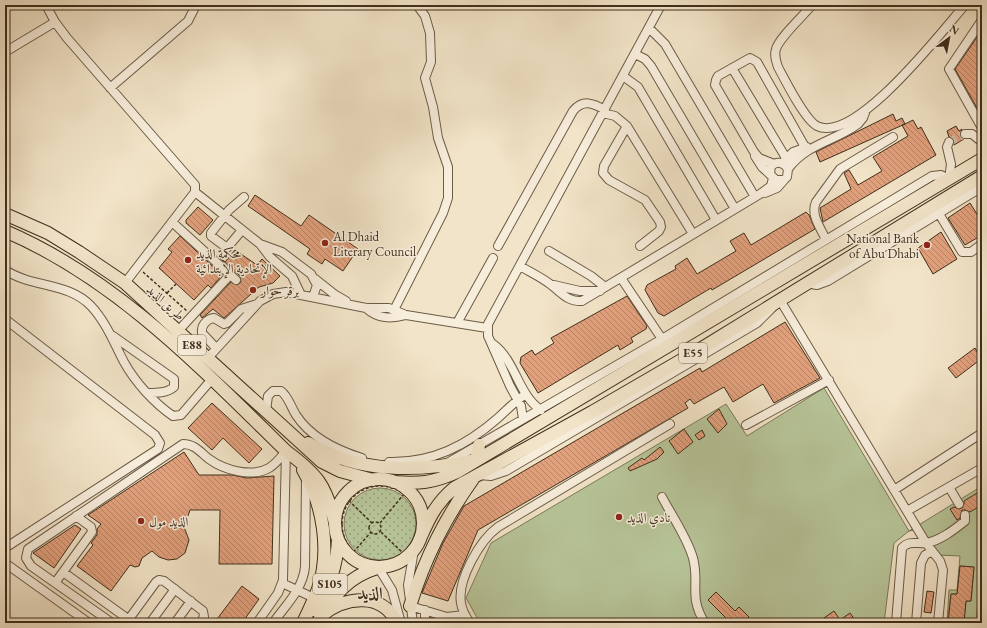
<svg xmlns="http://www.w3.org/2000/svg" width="987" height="628" viewBox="0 0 987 628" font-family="'EB Garamond',Amiri,serif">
	<defs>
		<pattern id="grass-dots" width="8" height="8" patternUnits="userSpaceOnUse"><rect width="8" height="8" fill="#b7c599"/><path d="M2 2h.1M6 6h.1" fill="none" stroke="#96a07c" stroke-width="1.8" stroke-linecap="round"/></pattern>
		<pattern id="building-back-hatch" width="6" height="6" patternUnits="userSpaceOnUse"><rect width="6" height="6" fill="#e2a17d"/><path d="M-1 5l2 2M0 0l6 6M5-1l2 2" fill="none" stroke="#b98466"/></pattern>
	</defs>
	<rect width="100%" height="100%" fill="#f2e4c8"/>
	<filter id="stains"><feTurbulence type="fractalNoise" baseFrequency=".005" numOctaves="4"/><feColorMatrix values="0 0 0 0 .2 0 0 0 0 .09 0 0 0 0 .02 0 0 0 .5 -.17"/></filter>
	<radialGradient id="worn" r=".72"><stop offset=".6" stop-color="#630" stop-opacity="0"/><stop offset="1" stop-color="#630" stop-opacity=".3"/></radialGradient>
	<path fill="url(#grass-dots)" stroke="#7c7a5a" d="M344 524a36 36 0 1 1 72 0a36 36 0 1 1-72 0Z"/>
	<path fill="#b7c599" stroke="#7c7a5a" d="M824 388 909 531 982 486V556L976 623H969V620L964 619 966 601H971L974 567 960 566 957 594H951L947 623 949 590H957L960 556 938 555 921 529 909 531 894 543 884 623H480L466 598 491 543 726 404 747 436Z"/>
	<path fill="url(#building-back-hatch)" stroke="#402f1c" d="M982 30V117L955 69Z
		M893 114 896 121 902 118 905 124 913 120 918 129 921 127 936 155 823 222 820 208 851 189 844 173 849 170 858 185 882 171 873 157 908 136 902 125 905 124 820 162 816 152Z
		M956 126 959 131 962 129 960 134 964 139 954 145V139L949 137 947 131Z
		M255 195 301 226 309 215 358 249 343 271 325 259 322 264 307 254 310 249 248 206Z
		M970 203 982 222V235L965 245 948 218Z
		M198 207 213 220 200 235 186 223V220Z
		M806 212 809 215 815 229 712 290 711 288 664 316 658 313 645 290 647 285 676 269 675 266 687 258 697 274 736 251 730 241 744 233 751 245Z
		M941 232 957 259 933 274 918 248Z
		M180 236 222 275 211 288 208 285 194 300 159 268 172 252 168 249Z
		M235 250 257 265 262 259 280 276 273 283 259 287 224 318 213 309 202 318 200 315 231 282 237 285 241 282 240 276 220 258 225 262Z
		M627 296 647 326 646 329 631 338 633 342 620 350 618 345 538 393 520 363 521 357 532 350 535 355 554 343 551 338Z
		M785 322 820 378 774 403 763 384 733 402 724 387 694 404 690 399 685 403 688 408 478 530 448 601 422 593 443 543 464 506 700 368 702 372Z
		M975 348 981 359 956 378 948 368Z
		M212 403 262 449 249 463 223 438 212 450 188 428Z
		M719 409 727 424 718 433 707 419Z
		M684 429 693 442 678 454 669 441Z
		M702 430 705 436 699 440 695 435Z
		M660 447 664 452 657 459 630 471 628 468 642 458 644 460Z
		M184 452 199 475H232L247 478 274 476 272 564H219L220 510H190L184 527 189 540 185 553 177 559 168 560 159 557 152 551 142 558 139 566 135 567 130 565 111 591 77 566 93 545 91 543 97 535V529L101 524 88 515Z
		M982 490V505L970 512 965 510H962L960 518 957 520 950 509 954 507 959 509 962 508 964 504V501Z
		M75 525 81 529 54 568 33 553Z
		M960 566 974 567 971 601H966L964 623H948L951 594H957Z
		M242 586 259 599 242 623H214Z
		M927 591 934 592 931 613 924 612Z
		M716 592 735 611 739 607 749 617 743 623H731L708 600Z
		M834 611 840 620 850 613 857 623H828L824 618Z"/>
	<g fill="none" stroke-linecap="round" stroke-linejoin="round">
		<path stroke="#cec0a6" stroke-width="8" stroke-dasharray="8 4" stroke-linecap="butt" d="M949 142 965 134"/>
		<defs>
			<path id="minor" d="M46 5 55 22 67 38 195 185V192L125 283
				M812 5C804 15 779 38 776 49 774 55 776 61 778 67 785 80 805 120 817 126 855 145 942 31 965 5
				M982 20 949 69 982 128
				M649 28 665 44 755 197
				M5 52 55 22
				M635 54 645 59 651 66 735 209
				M732 68 786 158
				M623 76 638 87 716 220
				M110 88 188 21 196 5
				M603 113 615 116 627 126 693 234
				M627 126 604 166 603 173 609 180 645 200 660 222 661 227 659 231 640 246
				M965 134H972L982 142
				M755 156 762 167 776 180H784L787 177 788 169C784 162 777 161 771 166L770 174
				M784 161 793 152 807 147
				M774 164 759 158 754 152 715 85 716 80 718 76 750 58 757 62 805 147
				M788 169C806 144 835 141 858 124L863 118 866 110
				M195 192 260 244 270 257 292 276 301 295
				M765 193 777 188 784 180
				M938 212 962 252H971L982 244
				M172 222 236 280
				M242 230 227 248 211 236V233L229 210 244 197
				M826 240C821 228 810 215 816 202L840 169 893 137
				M260 244 282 252 311 274 317 285 313 297
				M498 246 573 111C583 99 593 103 605 110
				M549 251 591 276 605 287
				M520 266C530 272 541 277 550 284 561 292 567 302 582 301L760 194 771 186 773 178
				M5 270C32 288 68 282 91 306 106 322 114 343 124 362 135 382 154 403 173 416L181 415 212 379
				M621 278 662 339
				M315 279 334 294 346 301
				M806 283 817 285 828 281 982 187
				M554 285 580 291H600
				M366 308C378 319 391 319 406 315
				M394 310 443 213 448 198V167L438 138 433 107 425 78 431 62 430 33 425 16 417 5
				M5 319 155 435 160 443 158 449 5 548
				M457 323 493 258
				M178 331 230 275
				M113 336 174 379V387C167 393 157 393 147 393
				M493 344C516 361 518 395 541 410
				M216 348 202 333C201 326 206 319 214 318L224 324 227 323 241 309 257 304
				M207 359 260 301 273 294 286 292 366 308H389L406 315 487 328
				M266 411 268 396 273 391H281C288 396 291 407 296 415 311 438 336 450 362 458
				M523 419 521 406 510 386 488 336V324L661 5
				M746 425 829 380
				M389 462C432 463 466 446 498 418 507 410 515 401 526 394
				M449 462 662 339 932 176 941 175 949 179 951 164 947 147 949 142
				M478 475 491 476 506 471 757 323 780 300 926 543 940 561 943 570 938 623
				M949 487 959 504
				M894 490 982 433
				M662 497C672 516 687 537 693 558 700 583 688 597 705 623
				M907 511 982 468
				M5 563 89 623
				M378 567 392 590 401 623
				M63 572 128 619
				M55 583 92 532 91 527 76 516
				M282 583 314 598
				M410 606 447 617 464 615
				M425 610V623
				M112 623 31 566 26 558 28 549 183 444C195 444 201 453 209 459 224 470 252 478 269 468 276 464 281 457 286 451
				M126 623 156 582 159 580 164 581 203 611 204 617 200 623
				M150 623 175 589
				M175 623 191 601
				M257 623 278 593 283 580 286 451
				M273 623C285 606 303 589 305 567L306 479
				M413 623 408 585 414 550
				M470 623C466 617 462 611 461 603 457 580 480 540 498 527L670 424
				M896 623 902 548C909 540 917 544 926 543 940 541 955 529 965 521V515
				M916 623 921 563 925 555 931 552"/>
			<path id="highway" d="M5 214 48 233 79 252 125 283 322 462 340 471 373 480
				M5 231C117 279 200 367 286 451 317 474 326 485 335 523
				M308 443C360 474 418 472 476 460L479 445
				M303 470C323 504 331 551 318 589 314 600 308 612 303 623
				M335 523a44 44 0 1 1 88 0a44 44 0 1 1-88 0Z
				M394 482C419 484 433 483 457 472L982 159
				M419 541C429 519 435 504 454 488L592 412 697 351 982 176
				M410 606C425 558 444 520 473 479
				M314 610C330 588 337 566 338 539
				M322 615C345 597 382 591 397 623
				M317 623C335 596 345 578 377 568"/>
		</defs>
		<use href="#minor" stroke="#6c5c47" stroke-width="10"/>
		<use href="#highway" stroke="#402f1c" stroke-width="14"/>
		<path stroke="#402f1c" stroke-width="1.5" stroke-dasharray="3 2" stroke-linecap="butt" d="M143 272 187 311
			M167 293 176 284
			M342 524a38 38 0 1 1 76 0a38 38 0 1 1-76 0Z
			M345 497 372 523
			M369 528a6 6 0 1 1 12 0a6 6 0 1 1-12 0Z
			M380 523 404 494
			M381 532 403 553
			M350 556 371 532"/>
		<use href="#minor" stroke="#f7eddb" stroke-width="8"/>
		<use href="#highway" stroke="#f2e4c8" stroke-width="12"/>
	</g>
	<g fill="#8f2418" stroke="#f7eddb" stroke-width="1.5">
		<circle cx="325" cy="243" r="4"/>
		<circle cx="927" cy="245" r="4"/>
		<circle cx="188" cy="260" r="4"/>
		<circle cx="253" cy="290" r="4"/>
		<circle cx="619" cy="517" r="4"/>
		<circle cx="141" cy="521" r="4"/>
	</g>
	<g text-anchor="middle" stroke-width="3" stroke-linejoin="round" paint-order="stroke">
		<g fill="#f7eddb" stroke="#776855" stroke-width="1">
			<rect x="178" y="335" width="28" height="20" rx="3"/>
			<rect x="679" y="343" width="28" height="20" rx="3"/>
			<rect x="313" y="574" width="34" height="20" rx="3"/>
		</g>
		<g font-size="12" font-weight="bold" fill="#402f1c">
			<text x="192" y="349">E88</text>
			<text x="693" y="357">E55</text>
			<text x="330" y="588">S105</text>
		</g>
		<g font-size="13" fill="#402f1c" stroke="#f7eddb" text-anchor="start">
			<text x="333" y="241">Al Dhaid<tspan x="333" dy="15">Literary Council</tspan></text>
			<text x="919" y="243" text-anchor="end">National Bank<tspan x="919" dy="15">of Abu Dhabi</tspan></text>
			<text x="196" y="258">محكمة الذيد<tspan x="196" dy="15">الإتحادية الإبتدائية</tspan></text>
			<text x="261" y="295">برقر حوار</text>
			<text x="627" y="522">نادي الذيد</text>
			<text x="149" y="526">الذيد مول</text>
		</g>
		<g font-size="13" fill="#402f1c" stroke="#f7eddb">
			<text transform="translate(166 302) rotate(42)" y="5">طريق الذيد</text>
		</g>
		<g font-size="17" font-weight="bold" fill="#402f1c" stroke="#f7eddb">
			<text x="370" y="599">الذيد</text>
		</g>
	</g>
	<rect width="987" height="628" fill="none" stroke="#f2e4c8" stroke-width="20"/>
	<rect x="6" y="6" width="975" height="616" fill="none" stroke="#402f1c" stroke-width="2"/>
	<rect x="10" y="10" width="967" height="608" fill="none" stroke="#402f1c"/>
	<g transform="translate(949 38) rotate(32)" stroke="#f7eddb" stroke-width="3" paint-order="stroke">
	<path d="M0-3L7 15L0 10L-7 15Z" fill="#402f1c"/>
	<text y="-6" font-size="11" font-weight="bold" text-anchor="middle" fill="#402f1c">N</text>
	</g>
	<rect width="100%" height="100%" filter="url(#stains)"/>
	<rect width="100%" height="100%" fill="url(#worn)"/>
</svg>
